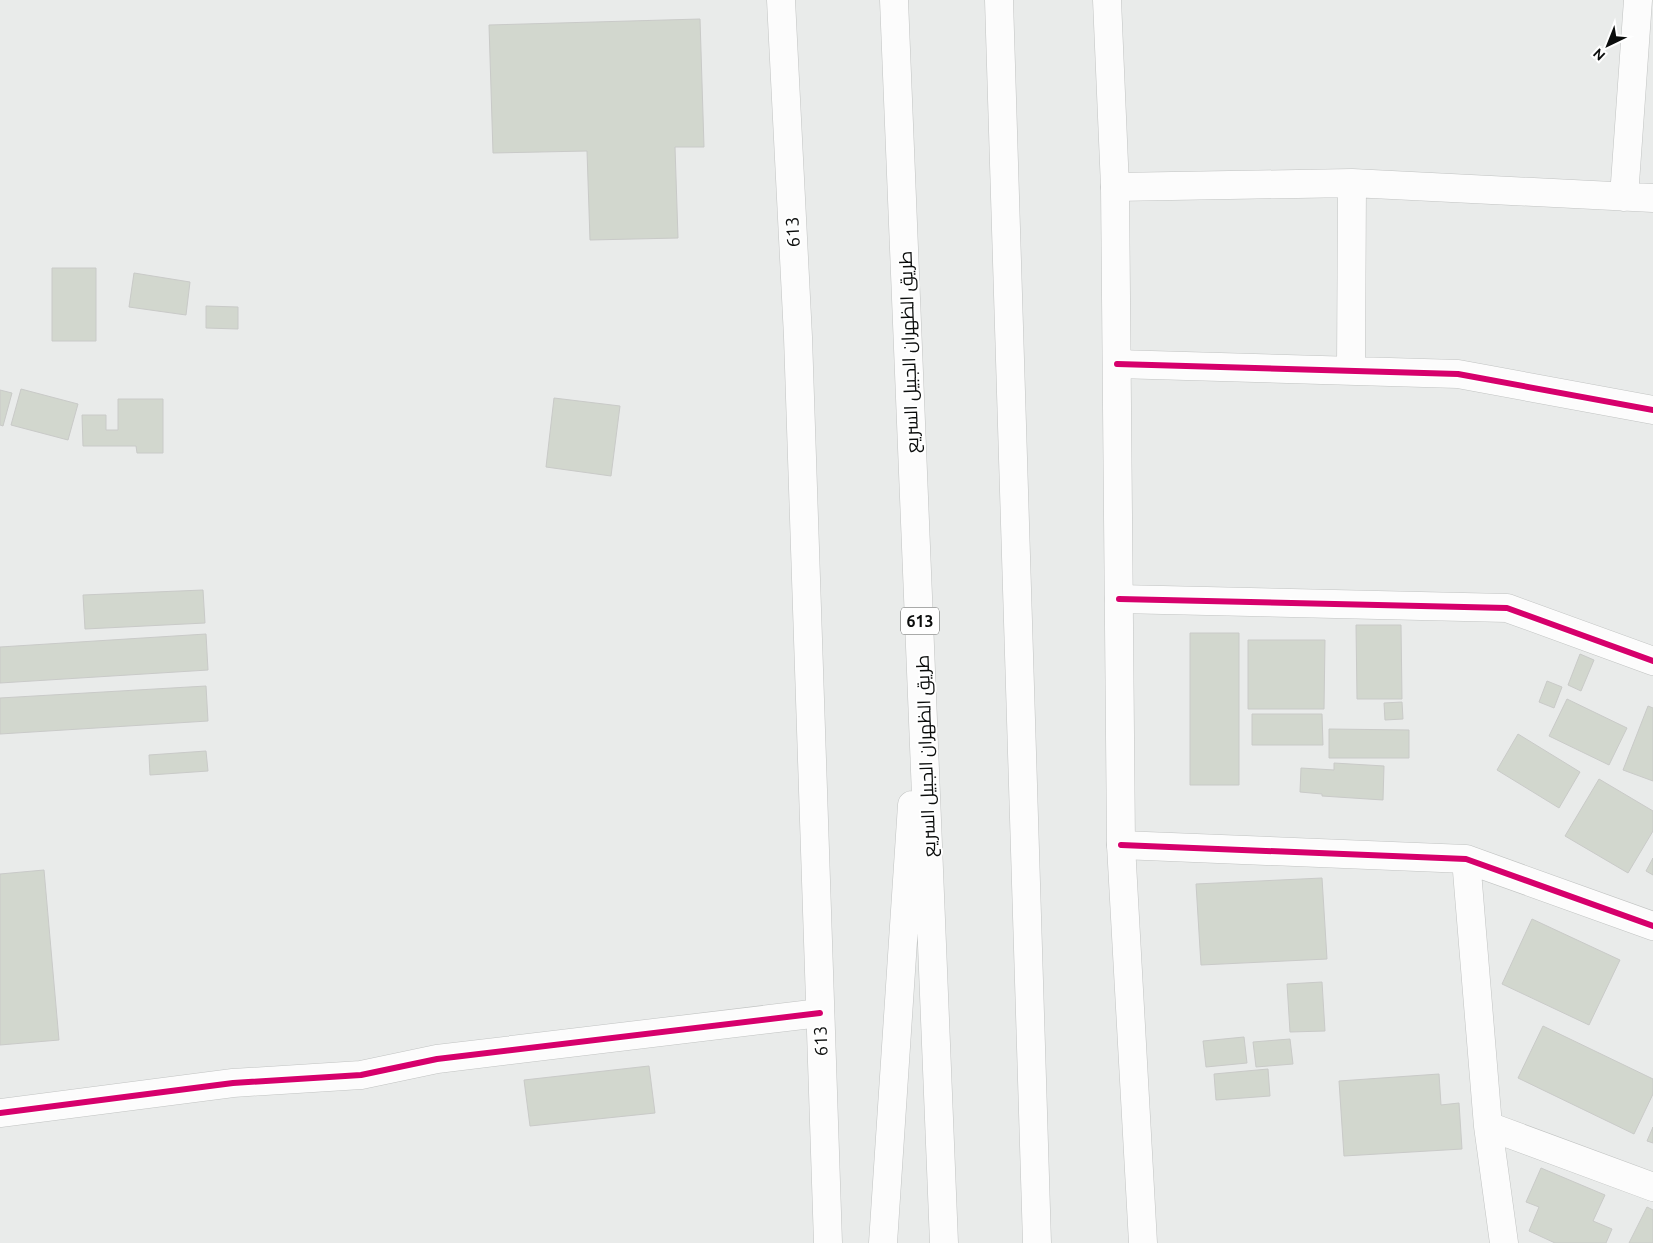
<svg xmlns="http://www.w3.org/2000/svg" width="1653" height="1243" viewBox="0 0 1653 1243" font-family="Ubuntu,Cairo,sans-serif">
	<rect width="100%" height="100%" fill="#e9ebea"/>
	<path fill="#d2d7ce" stroke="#c9cac8" d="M700 19 704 147H675L678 238 590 240 587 151 493 153 489 25Z
		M52 268H96V341H52Z
		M134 273 190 282 186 315 129 307Z
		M206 306 238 307V329L206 328Z
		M21 389 78 404 68 440 11 425Z
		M0 390 12 393 3 426 0 425Z
		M554 398 620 406 611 476 546 467Z
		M118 399H163V453H137L136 446H83L82 415H106V430H118Z
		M203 590 205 623 85 629 83 595Z
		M1356 625H1401L1402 699H1357Z
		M1190 633H1239V785H1190Z
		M206 634 208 670 0 683V647Z
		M1248 640H1325L1324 709H1248Z
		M1580 654 1594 660 1581 691 1568 685Z
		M1547 681 1562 687 1554 708 1539 702Z
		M206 686 208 721 0 734V698Z
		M1567 699 1627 728 1609 765 1549 736Z
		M1402 702 1403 719 1385 720 1384 703Z
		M1648 706 1653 708V781L1623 770Z
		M1252 714H1322L1323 745H1252Z
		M1329 729 1409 730V758H1329Z
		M1518 734 1580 772 1559 808 1497 770Z
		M206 751 208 771 150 775 149 755Z
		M1334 763 1384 766 1383 800 1322 796V794L1300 792 1301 768 1334 770Z
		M1599 779 1653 811V831L1628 873 1565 836Z
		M1653 858V875L1646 871Z
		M44 870 59 1040 0 1045V874Z
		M1322 878 1327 959 1201 965 1196 884Z
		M1532 919 1620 960 1589 1025 1502 984Z
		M1322 982 1325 1031 1290 1032 1287 984Z
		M1543 1026 1653 1079V1094L1634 1134 1518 1078Z
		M1244 1037 1247 1063 1206 1067 1203 1041Z
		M1290 1039 1293 1064 1256 1067 1253 1042Z
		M649 1066 655 1113 530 1126 524 1080Z
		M1268 1069 1270 1096 1216 1100 1214 1074Z
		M1439 1074 1441 1105 1459 1103 1462 1149 1344 1156 1339 1081Z
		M1653 1127V1143L1647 1141Z
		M1541 1168 1605 1195 1593 1221 1612 1229 1606 1243H1555L1529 1231 1539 1207 1526 1202Z
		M1647 1207 1653 1210V1243H1629Z"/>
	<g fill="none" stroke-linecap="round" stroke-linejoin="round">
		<defs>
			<path id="street" d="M1115 187 1352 183 1653 198
				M1624 197 1638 0
				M1117 364 1458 374 1653 410
				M1351 370 1352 183
				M1119 599 1507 608 1653 661
				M1121 845 1466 859 1653 926
				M1466 859 1488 1126 1504 1243
				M0 1113 233 1083 361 1075 437 1059 820 1013
				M1488 1126 1653 1187"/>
			<path id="primary" d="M781 0 798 337 828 1243
				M1107 0 1115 187 1121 845 1143 1243"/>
			<path id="highway" d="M894 0 944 1243
				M999 0 1037 1243
				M883 1243 912 805"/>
		</defs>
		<use href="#street" stroke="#c1c3c2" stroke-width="29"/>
		<use href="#primary" stroke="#c1c3c2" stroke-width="29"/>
		<use href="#highway" stroke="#c1c3c2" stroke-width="29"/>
		<use href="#street" stroke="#fcfcfc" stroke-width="28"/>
		<use href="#primary" stroke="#fcfcfc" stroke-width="28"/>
		<use href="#highway" stroke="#fcfcfc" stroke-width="28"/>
		<defs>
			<path id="cycleway" d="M1117 364 1458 374 1653 410
				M1119 599 1507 608 1653 661
				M1121 845 1466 859 1653 926
				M0 1113 233 1083 361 1075 437 1059 820 1013"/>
		</defs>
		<use href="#cycleway" stroke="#fff" stroke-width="9"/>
		<use href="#cycleway" stroke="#d6006c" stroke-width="6"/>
	</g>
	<g text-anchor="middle" stroke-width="4" stroke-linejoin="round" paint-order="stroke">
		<rect fill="#fff" stroke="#545655" stroke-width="1" x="901" y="607.5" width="38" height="27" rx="4"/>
		<g font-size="16" font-weight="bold" fill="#0b0d0c">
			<text x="920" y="627">613</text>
		</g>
		<g font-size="18" fill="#0b0d0c" stroke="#fff">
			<text transform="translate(793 232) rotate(-93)" y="6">613</text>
			<text transform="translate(909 352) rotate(-92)" y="6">طريق الظهران الجبيل السريع</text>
			<text transform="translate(926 756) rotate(-92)" y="6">طريق الظهران الجبيل السريع</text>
			<text transform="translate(821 1041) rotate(-92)" y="6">613</text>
		</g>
	</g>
	<g transform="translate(1608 45) rotate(223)" stroke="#ffffff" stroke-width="4" paint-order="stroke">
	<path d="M0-4L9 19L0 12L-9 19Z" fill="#0b0d0c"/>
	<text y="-8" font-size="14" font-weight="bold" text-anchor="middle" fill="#0b0d0c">N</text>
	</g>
</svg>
